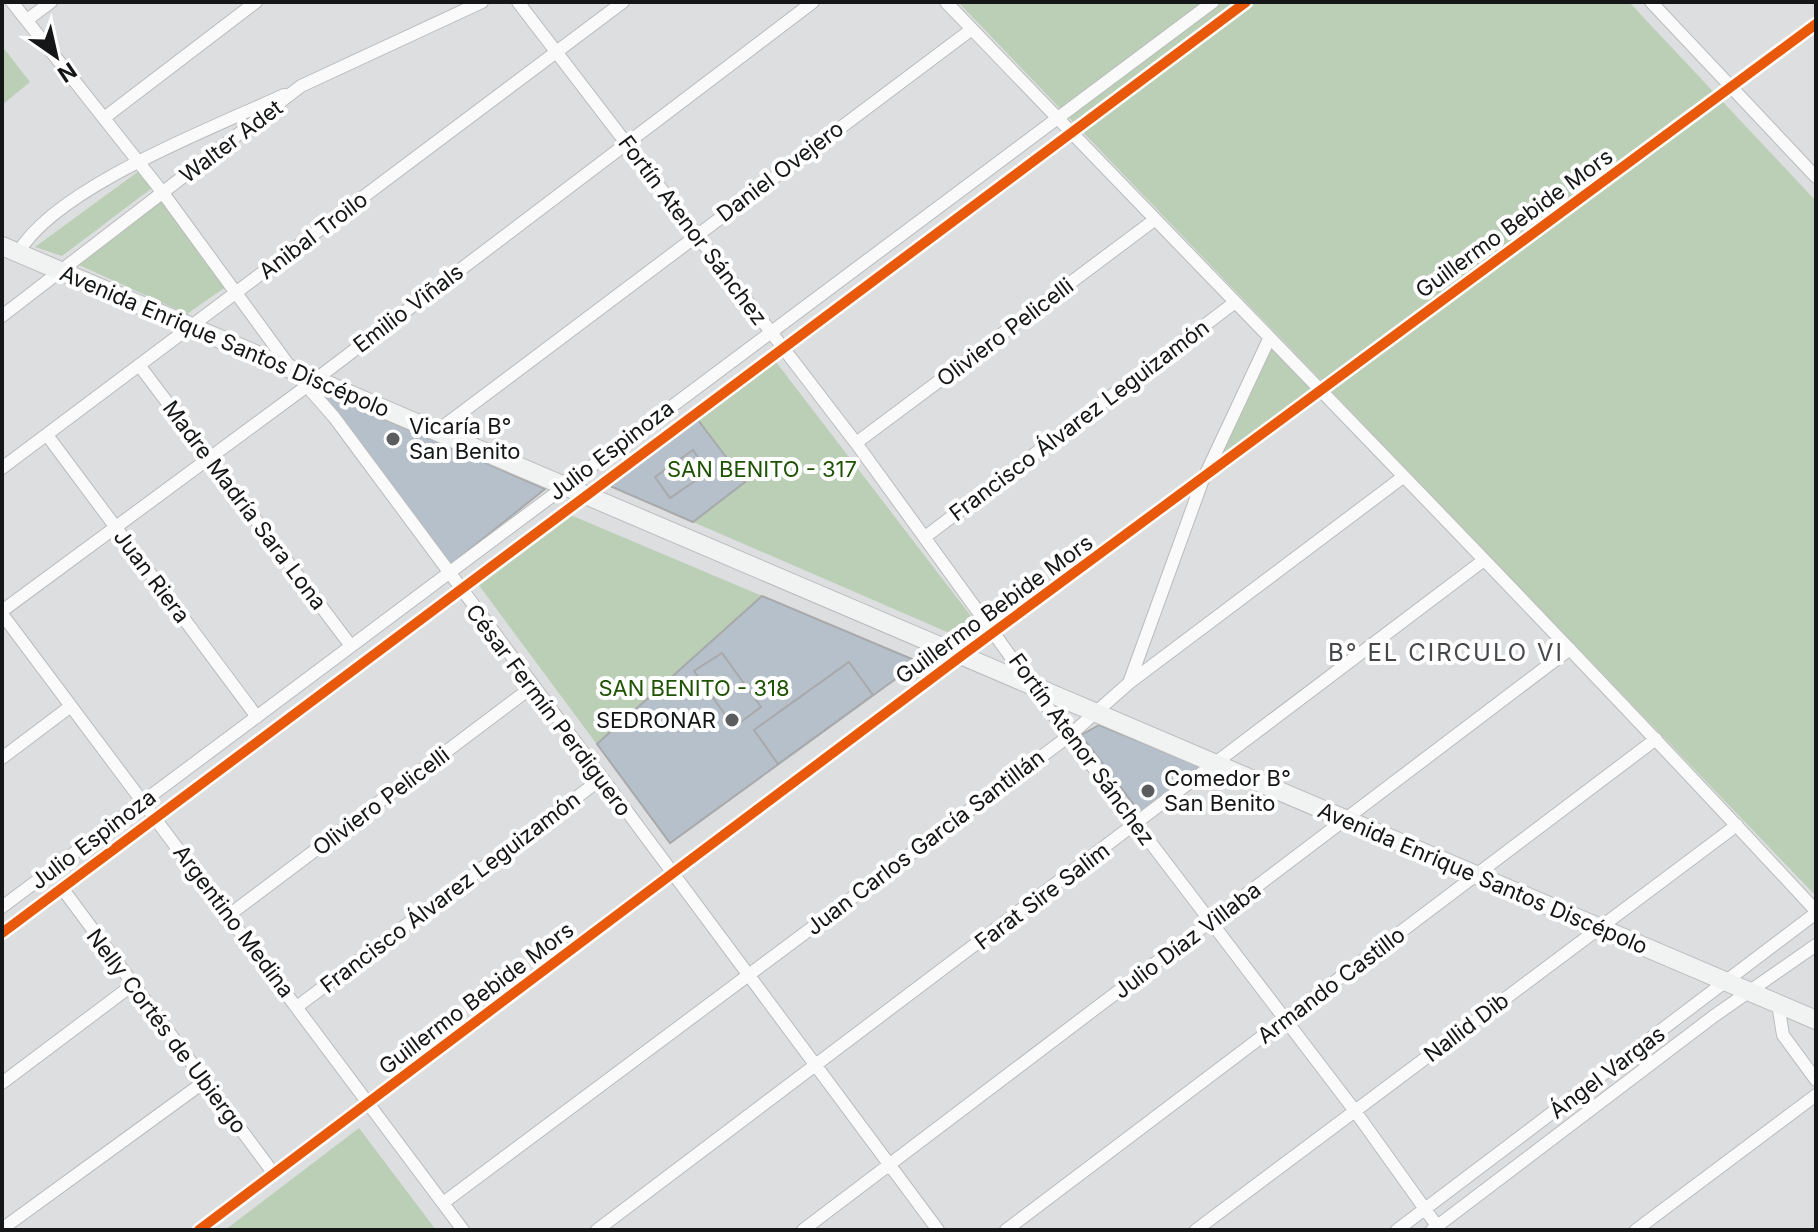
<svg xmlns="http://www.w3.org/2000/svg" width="1818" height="1232" viewBox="0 0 1818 1232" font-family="Inter,sans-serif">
	<rect width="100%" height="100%" fill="#dddee0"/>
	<path fill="#bacfb5" d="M958 2H1629L1816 201V892L1814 894Z
		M2 46 30 82 2 105Z
		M139 171 152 188 62 256 35 247Z
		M163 198 227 286 187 314 77 264Z
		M1269 345 1314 389 1212 468Z
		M776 362 974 620 954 635 610 486Z
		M568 514 919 662 670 843 478 584Z
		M359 1128 436 1230H225Z"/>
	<path fill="#b6c0cb" stroke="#a8a9aa" stroke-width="2" d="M318 390 545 489 449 566Z
		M698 420 745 482 693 522 610 486Z
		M693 450 708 472 670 498 655 477Z
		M762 596 919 662 670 843 597 744Z
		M722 653 761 707 734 727 694 671Z
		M849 662 873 695 778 764 754 730Z
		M1099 725 1205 768 1141 814 1081 735Z"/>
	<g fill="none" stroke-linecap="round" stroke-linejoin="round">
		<defs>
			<path id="minor" d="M12 2 163 193 290 367 334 417 938 1230
				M518 2 856 443 1045 704 1355 1111 1440 1230
				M946 2C1236 305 1531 603 1816 911
				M1651 2 1816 177
				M27 20 51 2
				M104 118 256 2
				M18 253C56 187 213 128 284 95
				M2 316 301 86 482 2
				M139 365 351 646
				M437 431 972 29
				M47 435 257 717
				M856 443 1153 221
				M2 468 623 2
				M925 537 1234 303
				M2 611 307 386 813 2
				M2 614 463 1230
				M1129 683 1202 482 1269 339
				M2 758 71 706
				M62 888 274 1174
				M2 907 1213 2
				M229 915 532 687
				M2 933 1246 2
				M1778 1004 1783 1035 1816 1080
				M298 1006 601 779
				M2 1083 131 986
				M443 1203 1069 736 1129 683 1403 477
				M2 1229 204 1082
				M199 1230 960 657 1816 24
				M597 1230 1484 560
				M803 1230 1570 649
				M1006 1230 1656 739
				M1196 1230 1737 825
				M1397 1230 1816 913
				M1432 1230 1714 1016 1816 945
				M1636 1230 1816 1095"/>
			<path id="secondary" d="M2 246 1816 1020"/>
		</defs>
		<use href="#minor" stroke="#babbbc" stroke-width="14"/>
		<use href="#secondary" stroke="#babbbc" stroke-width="20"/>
		<use href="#minor" stroke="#fafafa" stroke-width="12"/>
		<use href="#secondary" stroke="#f1f3f2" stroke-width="18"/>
		<defs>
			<path id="cycleway" d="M2 933 1246 2
				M199 1230 960 657 1816 24"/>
		</defs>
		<use href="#cycleway" stroke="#fff" stroke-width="15"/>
		<use href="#cycleway" stroke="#e8590c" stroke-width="10"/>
	</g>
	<g fill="#5b5c5d" stroke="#fff" stroke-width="3">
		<circle cx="393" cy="439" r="8"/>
		<circle cx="732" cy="720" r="8"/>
		<circle cx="1148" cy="791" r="8"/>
	</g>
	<g text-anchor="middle" stroke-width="8" stroke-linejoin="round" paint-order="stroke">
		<g font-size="22" fill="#151617" stroke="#fff">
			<text transform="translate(231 141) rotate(-37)" y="8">Walter Adet</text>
			<text transform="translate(780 171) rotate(-37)" y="8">Daniel Ovejero</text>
			<text transform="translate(1514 223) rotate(-36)" y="8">Guillermo Bebide Mors</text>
			<text transform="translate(693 230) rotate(53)" y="8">Fortín Atenor Sánchez</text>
			<text transform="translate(313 235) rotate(-37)" y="8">Anibal Troilo</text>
			<text transform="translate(408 308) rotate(-37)" y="8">Emilio Viñals</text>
			<text transform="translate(1005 332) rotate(-37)" y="8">Oliviero Pelicelli</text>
			<text transform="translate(225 341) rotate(23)" y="8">Avenida Enrique Santos Discépolo</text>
			<text transform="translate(1079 420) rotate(-37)" y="8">Francisco Álvarez Leguizamón</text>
			<text transform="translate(611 450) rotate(-37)" y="8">Julio Espinoza</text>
			<text transform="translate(245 505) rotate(53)" y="8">Madre Madría Sara Lona</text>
			<text transform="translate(152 576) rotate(53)" y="8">Juan Riera</text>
			<text transform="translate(994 609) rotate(-36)" y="8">Guillermo Bebide Mors</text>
			<text transform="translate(549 710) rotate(53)" y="8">César Fermín Perdiguero</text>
			<text transform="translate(1082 749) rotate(54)" y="8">Fortín Atenor Sánchez</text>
			<text transform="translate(381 801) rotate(-37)" y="8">Oliviero Pelicelli</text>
			<text transform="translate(93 839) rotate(-37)" y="8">Julio Espinoza</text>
			<text transform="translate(925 842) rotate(-37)" y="8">Juan Carlos García Santillán</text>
			<text transform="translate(1483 878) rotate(23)" y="8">Avenida Enrique Santos Discépolo</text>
			<text transform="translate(450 892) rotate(-37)" y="8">Francisco Álvarez Leguizamón</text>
			<text transform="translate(1042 896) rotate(-37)" y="8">Farat Sire Salim</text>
			<text transform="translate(234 921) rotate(53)" y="8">Argentino Medina</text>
			<text transform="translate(1187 940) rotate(-37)" y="8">Julio Díaz Villaba</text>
			<text transform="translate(1331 985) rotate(-37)" y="8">Armando Castillo</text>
			<text transform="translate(476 998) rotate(-37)" y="8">Guillermo Bebide Mors</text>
			<text transform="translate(1466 1027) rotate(-37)" y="8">Nallid Dib</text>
			<text transform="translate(167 1031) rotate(53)" y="8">Nelly Cortés de Ubiergo</text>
			<text transform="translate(1607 1072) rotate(-37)" y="8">Ángel Vargas</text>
		</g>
		<g font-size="22" fill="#151617" stroke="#fff" text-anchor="start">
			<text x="409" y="434">Vicaría B°<tspan x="409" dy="25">San Benito</tspan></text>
			<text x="716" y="728" text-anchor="end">SEDRONAR</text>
			<text x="1164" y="786">Comedor B°<tspan x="1164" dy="25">San Benito</tspan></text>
		</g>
		<g font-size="22" fill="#1f5304" stroke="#fff">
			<text x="762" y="477">SAN BENITO - 317</text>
			<text x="694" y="696">SAN BENITO - 318</text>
		</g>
		<g font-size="24" letter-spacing="2" fill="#46484b" stroke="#fff">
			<text x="1446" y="661">B° EL CIRCULO VI</text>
		</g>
	</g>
	<rect width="1818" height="1232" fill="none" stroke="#151617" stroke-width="8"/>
	<g transform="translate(56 56) rotate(146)" stroke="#ffffff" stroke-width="6" paint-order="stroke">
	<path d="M0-6L14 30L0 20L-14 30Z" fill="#151617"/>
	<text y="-12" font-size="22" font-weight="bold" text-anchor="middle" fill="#151617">N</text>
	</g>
</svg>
